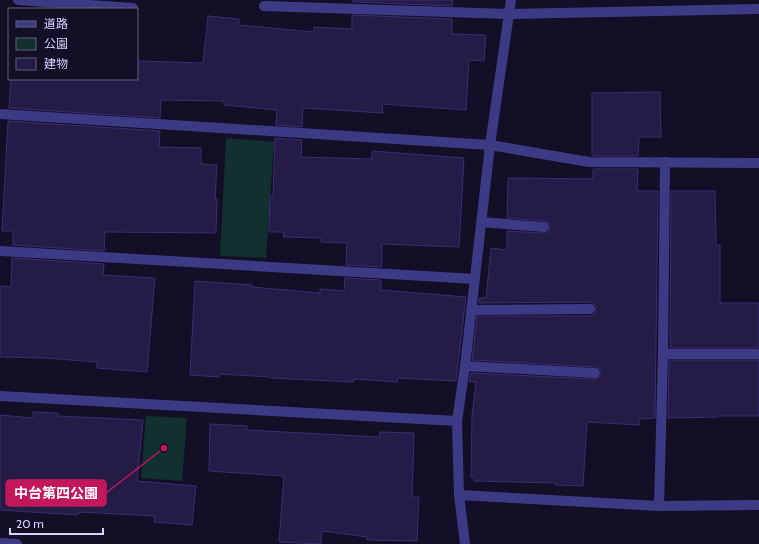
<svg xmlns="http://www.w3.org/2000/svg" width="759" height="544" viewBox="0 0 759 544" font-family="Cabin,'Noto Sans JP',sans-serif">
	<rect width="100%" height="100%" fill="#130f26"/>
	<path fill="#12302f" d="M226 138 274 142 266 258 220 256Z
		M146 416 187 418 182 481 141 478Z"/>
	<path fill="#241b47" stroke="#3b2d73" d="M353 0H453L452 6 353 2Z
		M352 15 452 19V34L486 35 484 61 469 60 466 110 382 104 383 113 303 108 302 127 276 125 277 110 224 105V101L161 100 160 118 9 108 11 79H137V61L203 63 208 16 239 19V25L314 32V27L352 29Z
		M660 92 661 137H639L638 156H592V93Z
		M8 121 160 131 159 147 201 148V164L217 165 215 199H217L216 233 105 232 104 251 13 245V231H2Z
		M275 138 302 140 301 157 372 159V151L464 158 459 247 382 244V267L346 265 347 243 321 242V238L283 237 284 232H269L270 196H273Z
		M593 169H638L637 191H658L655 418 639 419V425L587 422 583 486 555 485V483L474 481V477H471L472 415 476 382H469L471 373 595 379 601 376V370L595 367 472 360 477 316H590L595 313 596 306 590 302 479 303V298H486L491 248 507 250V231L544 233H547L550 228V224L545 221 507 218 508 178 593 179Z
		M671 191H715L716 245H720V303H759V348H670Z
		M12 258 104 264 103 275 155 278 147 372 97 368V362L45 358 0 357V286L11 287Z
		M345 278 381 280V290L466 297 456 381 398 378 397 382 354 379V382L271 378V377L219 374V377L190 375 195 281 252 285V287L320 293V289L344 291Z
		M669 360H759V416H717V417L668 418Z
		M33 412 58 413V416L143 420 137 481 196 486 192 525 154 522 155 516 79 512 78 515 0 510V415L33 418Z
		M210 424 247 426V430L379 437 380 432 414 433 412 497H419L417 541 367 540V537L322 531 321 544 279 542 284 476 209 471Z"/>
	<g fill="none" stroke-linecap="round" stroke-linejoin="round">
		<path stroke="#3d3a85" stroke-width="10" d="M18 0 133 8
			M264 6 509 14 759 9
			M0 114 490 145 589 162 759 163
			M481 222 544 227
			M0 251 475 279
			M471 310 590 309
			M663 354H759
			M465 366 595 373
			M0 396 457 421
			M459 495 659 506 759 505
			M659 506 663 354 665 162
			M0 543 17 544
			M465 544 459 495 457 421 465 366 490 145 511 0"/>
	</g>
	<path fill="none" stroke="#c2185b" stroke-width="1.5" d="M164 448L106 493"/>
	<circle fill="#c2185b" stroke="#130f26" stroke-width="1.5" cx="164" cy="448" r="4"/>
	<rect fill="#c2185b" stroke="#c2185b" stroke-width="1.5" x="6" y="480" width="100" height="26" rx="4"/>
	<g font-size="14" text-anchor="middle" font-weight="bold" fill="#fff">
		<text x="56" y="498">中台第四公園</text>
	</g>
	<rect x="8" y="8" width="130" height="72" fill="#130f26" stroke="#625e7d"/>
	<rect x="16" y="21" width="20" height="6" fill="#3d3a85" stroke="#625e7d"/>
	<text x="44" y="28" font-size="12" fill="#d9d4ff">道路</text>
	<rect x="16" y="38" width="20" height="12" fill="#12302f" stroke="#625e7d"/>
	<text x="44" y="48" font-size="12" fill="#d9d4ff">公園</text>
	<rect x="16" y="58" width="20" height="12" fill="#241b47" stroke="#625e7d"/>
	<text x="44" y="68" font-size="12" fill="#d9d4ff">建物</text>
	<path d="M10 528v6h93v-6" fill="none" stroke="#d9d4ff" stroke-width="2"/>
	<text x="16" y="528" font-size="12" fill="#d9d4ff" stroke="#130f26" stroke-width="3" paint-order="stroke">20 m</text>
</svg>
